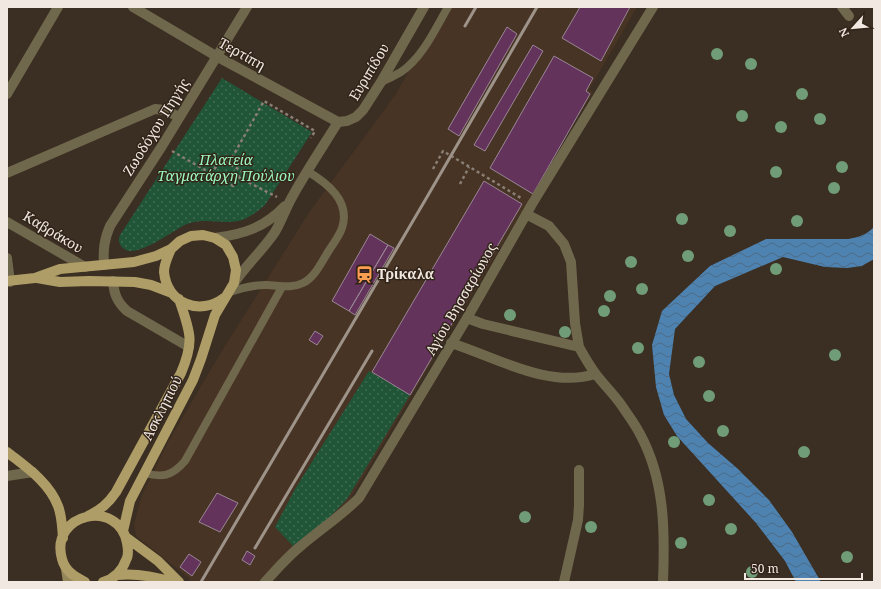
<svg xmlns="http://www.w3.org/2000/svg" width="881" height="589" viewBox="0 0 881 589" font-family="'Noto Serif',serif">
	<defs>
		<pattern id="grass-dots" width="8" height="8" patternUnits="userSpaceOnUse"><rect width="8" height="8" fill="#205537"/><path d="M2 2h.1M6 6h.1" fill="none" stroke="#416d54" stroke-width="1.8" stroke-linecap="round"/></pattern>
		<pattern id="water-waves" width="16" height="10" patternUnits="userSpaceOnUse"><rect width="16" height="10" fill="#4e83b1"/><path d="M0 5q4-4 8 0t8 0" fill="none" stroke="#4c6b85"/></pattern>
	</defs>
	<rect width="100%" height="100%" fill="#3b2e22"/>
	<path fill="#473424" d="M444 7H637L589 90 593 92 347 504 274 566 260 582H188L190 579 136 536 134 524 142 495 168 442 220 354 310 211 396 94Z"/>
	<path fill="url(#grass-dots)" d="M222 78 312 132 265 205C258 211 251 217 242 220 226 225 208 218 190 223 175 227 134 264 121 246 119 243 118 239 120 235Z
		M369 371 410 395 347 499 326 521 293 546 275 527 295 489Z"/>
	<path fill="url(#water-waves)" d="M874 227V259L862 266 847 268 825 267 783 257 715 286 675 329 669 374 674 395 686 419 708 443 738 469 769 500 792 532 821 582H796L785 561 756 523 677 436 664 415 656 387 652 345 662 311 710 266 766 239H848C859 237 866 235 874 227Z"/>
	<path fill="#64335b" stroke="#988794" d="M580 7H630L601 61 562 38Z
		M507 27 517 34 459 136 448 129Z
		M533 45 543 51 485 151 474 145Z
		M554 56 593 78 586 91 590 94 533 194 490 168Z
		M484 181 522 204 410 395 372 372Z
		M370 234 388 245 349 311 332 301Z
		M388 245 394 248 355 315 349 311Z
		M315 331 323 336 317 345 309 340Z
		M217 493 238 503 220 532 199 522Z
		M247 551 255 556 250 565 242 560Z
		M189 554 201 562 192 576 180 567Z"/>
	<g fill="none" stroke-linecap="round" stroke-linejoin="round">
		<path stroke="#8a7f75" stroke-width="2.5" stroke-dasharray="3 3" stroke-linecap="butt" d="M172 151 212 174
			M220 159 242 171 233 186 212 174Z
			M229 163 264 101 315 131 311 138
			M433 169 443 151 521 198
			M238 177 277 197
			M460 184 469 167"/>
		<path stroke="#70684d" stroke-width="8" d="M381 82C388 79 394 76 401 72 423 57 435 29 448 7
			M230 292C241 288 254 285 266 285 278 285 291 289 303 283 315 277 321 263 328 252 332 245 339 237 342 228 351 201 327 183 307 171
			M144 473C163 478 172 476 185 461L282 287"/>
		<path stroke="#70684d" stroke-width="10" d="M133 7 216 56 338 122
			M842 7 849 16
			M7 94 58 7
			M7 173 155 109 165 110 179 117
			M526 214 549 226 564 244 571 262 575 323 579 347
			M113 281C114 294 117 302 127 311L189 347
			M467 318 483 324 579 347C584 356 589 365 595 373 603 384 614 394 622 406 628 415 635 424 640 434 665 480 665 531 663 582
			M451 343C495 357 549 389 595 374
			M7 476 33 472
			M265 582C277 569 288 556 302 545 321 529 342 515 359 498L467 318 532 204 653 7
			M564 582 578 520 579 505V470"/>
		<path stroke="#70684d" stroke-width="10" d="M7 222 85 267
			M215 238C244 234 264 228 285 206
			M7 258 10 282
			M104 265C103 250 104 240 110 226L162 146 247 7
			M234 283C246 265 263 250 275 232 281 222 285 210 291 199 305 173 322 148 338 122L347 121 356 117 363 110 381 82 424 7"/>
		<path stroke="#93865b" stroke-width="10" d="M66 569 68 582"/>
		<path stroke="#ae9d66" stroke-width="10" d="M171 249C168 256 164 264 164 272 167 304 200 316 224 298
			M37 278 60 282 89 281 135 282 151 285 172 293
			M7 281 35 278 60 269 134 262 156 256 171 249 180 241 191 236 203 235 215 238 226 245 233 257 236 270 234 283 215 315 201 359 193 380 130 501 123 531
			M7 452C26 467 49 482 58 506 62 516 62 527 63 538
			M88 516C100 510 108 504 116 492L181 373C195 340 190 332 179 299
			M127 538 158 561 179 582
			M117 575C136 573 153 576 172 582
			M85 582C75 577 65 571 62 559 49 513 119 498 127 543 128 548 129 555 126 560 122 571 114 579 103 582"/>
		<path stroke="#9e9389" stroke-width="3" d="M465 26 476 7
			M255 548 372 351
			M201 582 427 197 537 7"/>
	</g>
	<g fill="#709d77">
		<circle cx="717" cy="54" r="6"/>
		<circle cx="751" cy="64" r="6"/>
		<circle cx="802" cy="94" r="6"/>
		<circle cx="742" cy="116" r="6"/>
		<circle cx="820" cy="119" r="6"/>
		<circle cx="781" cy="127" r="6"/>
		<circle cx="842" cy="167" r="6"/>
		<circle cx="776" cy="172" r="6"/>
		<circle cx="834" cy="188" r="6"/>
		<circle cx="682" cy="219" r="6"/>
		<circle cx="797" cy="221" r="6"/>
		<circle cx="730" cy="231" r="6"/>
		<circle cx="688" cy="256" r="6"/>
		<circle cx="631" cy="262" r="6"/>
		<circle cx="776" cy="269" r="6"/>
		<circle cx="642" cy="289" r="6"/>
		<circle cx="610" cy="296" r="6"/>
		<circle cx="604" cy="311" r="6"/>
		<circle cx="510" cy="315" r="6"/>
		<circle cx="565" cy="332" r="6"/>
		<circle cx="638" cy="348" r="6"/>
		<circle cx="835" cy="355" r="6"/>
		<circle cx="699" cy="362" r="6"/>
		<circle cx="709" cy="396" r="6"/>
		<circle cx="723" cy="431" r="6"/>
		<circle cx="674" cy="442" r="6"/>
		<circle cx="804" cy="452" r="6"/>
		<circle cx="709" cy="500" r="6"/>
		<circle cx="525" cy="517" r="6"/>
		<circle cx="591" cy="527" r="6"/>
		<circle cx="731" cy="529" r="6"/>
		<circle cx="681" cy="543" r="6"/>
		<circle cx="847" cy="557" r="6"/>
		<circle cx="752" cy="572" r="6"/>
	</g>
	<defs>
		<symbol id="station-bare" viewBox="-9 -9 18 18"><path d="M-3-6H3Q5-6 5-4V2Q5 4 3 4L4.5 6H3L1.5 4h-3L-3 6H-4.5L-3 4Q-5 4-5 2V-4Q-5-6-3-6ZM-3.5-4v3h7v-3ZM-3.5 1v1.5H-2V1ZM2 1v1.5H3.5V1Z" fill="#fc9d52" stroke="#312419" stroke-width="2.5" paint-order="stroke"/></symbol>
	</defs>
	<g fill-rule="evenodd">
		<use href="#station-bare" x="352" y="262" width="25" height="25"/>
	</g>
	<g text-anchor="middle" stroke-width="3" stroke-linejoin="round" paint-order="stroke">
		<g font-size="14" fill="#f1e8e1" stroke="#312419">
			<text transform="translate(242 54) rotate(29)" y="5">Τερτίπη</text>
			<text transform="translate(369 72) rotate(-59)" y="5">Ευριπίδου</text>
			<text transform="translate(156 127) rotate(-58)" y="5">Ζωοδόχου Πηγής</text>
			<text transform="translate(53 232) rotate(31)" y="5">Καβράκου</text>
			<text transform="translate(461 299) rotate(-60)" y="5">Αγίου Βησσαρίωνος</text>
			<text transform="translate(162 408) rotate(-63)" y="5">Ασκληπιού</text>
		</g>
		<g font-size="14" font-style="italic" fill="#9bf7bc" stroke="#312419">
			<text x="226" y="165">Πλατεία<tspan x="226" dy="16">Ταγματάρχη Πούλιου</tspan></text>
		</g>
		<g font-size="14" font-weight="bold" fill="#f1e8e1" stroke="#312419" text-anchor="start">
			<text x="377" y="279">Τρίκαλα</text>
		</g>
	</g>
	<rect width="881" height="589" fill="none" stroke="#f1e8e1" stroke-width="16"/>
	<g transform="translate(853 28) rotate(243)" stroke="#312419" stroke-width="3" paint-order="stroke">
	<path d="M0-3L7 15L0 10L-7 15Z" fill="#f1e8e1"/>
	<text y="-6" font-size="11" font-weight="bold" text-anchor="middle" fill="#f1e8e1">N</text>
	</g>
	<path d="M745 573v6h117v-6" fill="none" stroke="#f1e8e1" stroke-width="2"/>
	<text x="751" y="573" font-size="12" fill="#f1e8e1" stroke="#312419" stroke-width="3" paint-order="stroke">50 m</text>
</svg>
